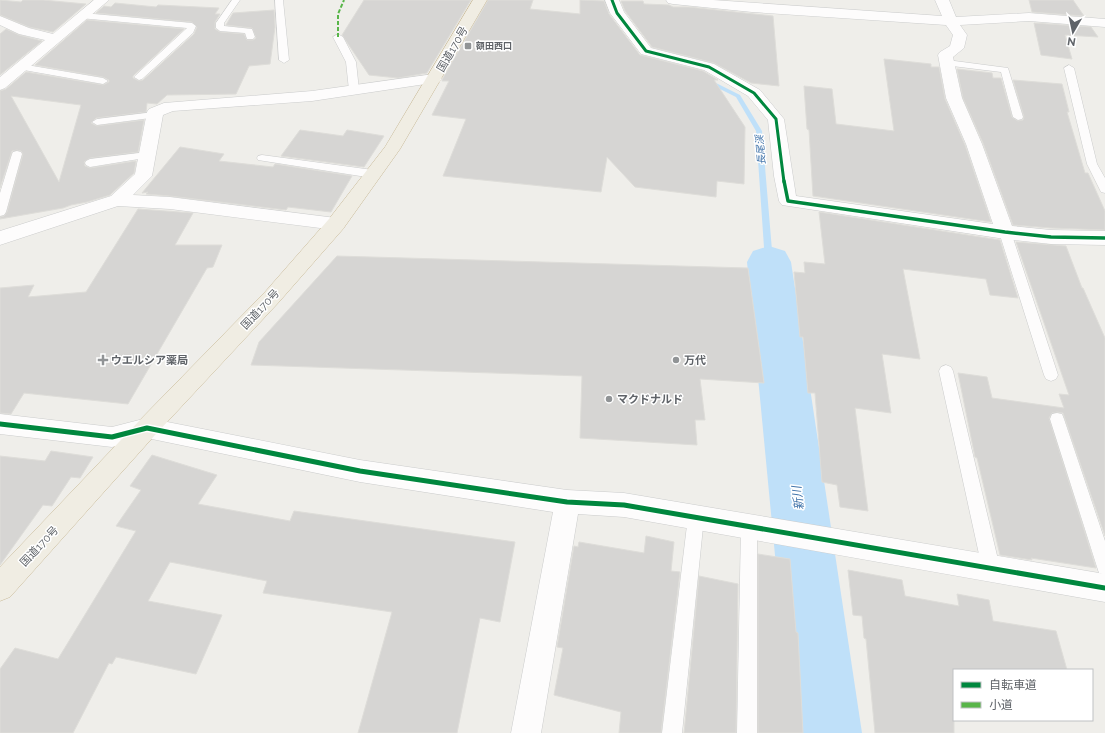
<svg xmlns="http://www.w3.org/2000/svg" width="1105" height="733" viewBox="0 0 1105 733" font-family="Raleway,'Noto Sans JP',sans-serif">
	<rect width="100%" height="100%" fill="#efeeea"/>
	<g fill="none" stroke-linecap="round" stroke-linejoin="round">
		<path fill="#bfe0f9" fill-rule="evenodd" d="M708 79 740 95 762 131 773 262 772 264H766L765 262 756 131 736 97 706 82 705 81Z"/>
		<path fill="#bfe0f9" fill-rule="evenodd" d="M769 246 785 251 791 262 862 733H792L747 262 753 251Z"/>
	</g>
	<path fill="#d6d5d3" stroke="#deddd9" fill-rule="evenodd" d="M0 0 21 2 23 0H43L86 4 53 32 29 27 0 15Z
		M364 0H471L427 73 398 78 369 75 342 35Z
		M488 0H533L530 9 580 14V0L604 1 609 14 640 55 703 71 718 80H714L745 127 744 184 717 181 716 197 635 187 607 157 601 192 443 176 466 119 432 115 449 81H442L443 78Z
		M1029 0H1073L1084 16 1032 12Z
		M621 1H643L644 4 669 5 673 7H689L773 16 779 86 751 83 714 63 652 47 625 11Z
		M115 3 156 7 158 5 219 8 215 14H220L215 22V29L220 32 244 34 247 40H253L256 38 252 28 226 25 233 13 274 10 275 27 270 64 249 66 236 94 167 95 157 104 147 103 146 112 96 118 91 123 97 126 144 120 138 152 90 158 84 162 85 166 90 168 136 161 134 173 110 195 87 202 71 205 63 208 0 219V217L4 216 7 212 23 154 21 151 17 150 12 151 0 188V91L6 89 26 72 103 85 109 82V80L103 77 35 65 87 20 184 29 133 76V78L139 81 143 80 194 34 197 27 192 22 96 13 104 6 111 7ZM11 96 81 105 59 182Z
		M1034 23 1091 27 1098 37 1065 35 1072 59 1041 55Z
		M6 29 19 35 42 41 0 75V34Z
		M884 59 931 64V67H939L945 99 965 145 991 222 813 196 809 130 807 129 804 86 832 89 836 124 894 131Z
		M957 69 992 73 993 78H1001L1012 117 1018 121 1023 120 1024 117 1013 80 1062 84 1069 112H1067L1085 173H1088L1105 211V230L1051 228 1013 225 983 143 963 98Z
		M300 130 343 136 347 130 384 136 364 167 281 156Z
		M180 147 224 154 219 161 273 167 275 164 352 176 331 212 288 207 286 210 170 196 146 194 148 192 142 193Z
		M138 209 193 213 175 245H222L213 267 207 268 128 404 24 393 11 414 0 413V288L34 285 28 297 86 292Z
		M819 212 1000 240 1018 298 990 295 986 279 903 269 920 359 882 354 891 413 855 408 868 511 840 507 837 485 822 482 815 393H808L803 337H800L794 272 805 273 804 262 825 264Z
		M1016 242 1066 246 1082 288H1083L1105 338V536L1063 413 1057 412 1052 413 1049 418 1096 568 1031 558 1032 560 1000 555 977 458 975 457 958 373 987 377 992 398 1064 408 1059 394 1069 395Z
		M337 256 748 268 764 383 700 379 705 420H695L697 445 580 438 582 376 251 365 259 342Z
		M51 451 93 457 80 478 71 477 52 506 43 505 0 565V456L45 461Z
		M152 455 217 475 198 504 290 521 294 511 515 542 500 622 480 618 457 733H358L392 612 263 593 267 581 170 562 148 601 222 615 196 674 116 657 112 664 109 663 73 733H0V669L15 648 58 659 136 531 116 526 141 490 130 486Z
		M646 536 674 542 671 571 680 572 661 733H619L621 712 554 695 563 648 557 647 574 546 578 547 579 542 644 553Z
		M758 554 790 559 796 632 798 633 803 733H758Z
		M848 570 902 580 905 596 959 606 957 594 989 600 993 621 1056 631 1067 670H954V733H875L866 639 864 638 862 616 853 615Z
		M699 576 738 584 736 733H684Z"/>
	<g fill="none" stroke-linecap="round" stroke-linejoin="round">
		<defs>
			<path id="lane" d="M232 0H240L224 23V26L252 29 255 37 253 39H247L245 33 220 31 216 28V23Z
				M275 0H283L289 60 284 63 279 60Z
				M83 13 192 23 196 26 193 33 142 79 139 80 134 77 136 75 187 28 80 18 79 16 80 14Z
				M338 34 343 37 356 62 359 90 357 92 354 93 349 90 346 62 333 37Z
				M947 60 1008 68 1023 117 1022 119 1018 120 1013 117 1001 72 944 65 942 63Z
				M21 64 103 78 108 81 103 84 18 69 16 67 18 65Z
				M1069 65 1074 68 1097 164 1105 178V193L1101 192 1087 164 1064 68Z
				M154 112 158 113 159 115 158 117 97 125 92 122 97 119Z
				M17 151 21 152 22 154 6 212 4 215 0 216V193L12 154 13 152Z
				M147 152 151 153 152 155 151 157 90 167 86 165 85 163 86 161 90 159Z
				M262 155 373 170 377 171 379 174 377 177 373 178 258 160 257 158 258 156Z
				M1005 228 1009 229 1011 232 1058 375 1056 379 1051 381 1046 379 1044 375 999 232 1001 229Z
				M946 365 951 367 953 371 1000 568 997 574 991 576 985 574 982 568 939 371 941 367Z
				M1057 413 1062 414 1064 419 1105 541V575L1099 573 1097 567 1050 419 1052 414Z
				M696 509 702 512 704 517 682 733H662L688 517 690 512Z
				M749 519 755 521 757 527V733H737L741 527 743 521Z"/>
			<path id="street" d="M94 0H109L5 88 0 90V77L45 40 19 34 0 25V16L29 28 53 34Z
				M605 0H619L624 12 651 48 714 64 760 90 784 119 796 196 993 224 966 144 946 98 938 55 940 52 950 46 953 35 946 25 752 12 673 4 668 3 666 0H713L942 16 935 0H949L956 17 1029 13 1105 19V27L1029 21 960 25 967 35 964 48 953 57 962 98 982 144 1012 226 1051 230 1105 231V245L1051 244 1005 239 782 205 779 201 774 176 768 120 748 96 704 70 641 54 610 13Z
				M434 74 439 76 442 79 439 82 312 101 173 111 163 115 152 176 133 195 170 197 336 218 343 219 345 224 343 229 336 230 170 209 118 206 0 245V231L111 196 135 174 147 112 149 109 164 103 312 91Z
				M0 414 112 427 147 418 360 460 567 490 624 493 1105 574V602L624 517 578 514 541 733H511L553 512 360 482 147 438 112 447 0 434Z"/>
			<path id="highway" d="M473 0H487L400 149 343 229 279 302 155 435 10 597 0 601V567L139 421 265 292 329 219 385 147Z"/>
		</defs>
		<use href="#lane" stroke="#cbcccc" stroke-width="1"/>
		<use href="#street" stroke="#cbcccc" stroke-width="1"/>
		<use href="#highway" stroke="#c8b996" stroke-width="1"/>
		<use href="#lane" fill="#fdfcfc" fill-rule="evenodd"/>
		<use href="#street" fill="#fdfcfc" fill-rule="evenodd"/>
		<use href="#highway" fill="#f0ede3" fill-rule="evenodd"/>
		<path stroke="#58b549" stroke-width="2" stroke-dasharray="4 2" stroke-linecap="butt" d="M338 37V14L344 0"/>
		<defs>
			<path id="cycleway-far2" d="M612 0 617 13 646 51 709 67 754 93 776 119 784 182"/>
			<path id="cycleway-far1" d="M784 181 788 201 1005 232 1051 237 1105 238"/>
			<path id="cycleway" d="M0 424 112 437 147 428 360 471 567 502 624 505 1105 588"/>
		</defs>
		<use href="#cycleway-far2" stroke="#fff" stroke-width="4.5"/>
		<use href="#cycleway-far1" stroke="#fff" stroke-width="6"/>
		<use href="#cycleway" stroke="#fff" stroke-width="8"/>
		<use href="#cycleway-far2" stroke="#00873e" stroke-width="3"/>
		<use href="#cycleway-far1" stroke="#00873e" stroke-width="3.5"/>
		<use href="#cycleway" stroke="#00873e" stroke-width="5"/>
	</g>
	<g fill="#919496" stroke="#fff" stroke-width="1.5">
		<rect x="464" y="42" width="8" height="8" rx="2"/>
		<path d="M101 354h4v4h4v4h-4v4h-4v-4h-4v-4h4z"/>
		<circle cx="676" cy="360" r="4"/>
		<circle cx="609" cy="399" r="4"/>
	</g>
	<g text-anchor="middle" stroke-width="3" stroke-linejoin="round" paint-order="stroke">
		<g font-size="9" font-weight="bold" fill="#5f6368" stroke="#fff" text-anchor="start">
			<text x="476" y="49">額田西口</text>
		</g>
		<g font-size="10" font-style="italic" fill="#4174aa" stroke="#fff">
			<text transform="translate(760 150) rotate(-95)" y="4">長尾渓</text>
		</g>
		<g font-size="11" fill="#5f6368" stroke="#fff">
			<text transform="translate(452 49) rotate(-60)" y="4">国道170号</text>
			<text transform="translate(260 309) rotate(-47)" y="4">国道170号</text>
			<text transform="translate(39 546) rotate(-47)" y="4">国道170号</text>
		</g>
		<g font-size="11" font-weight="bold" fill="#5f6368" stroke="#fff" text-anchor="start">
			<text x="111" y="364">ウエルシア薬局</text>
			<text x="684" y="364">万代</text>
			<text x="617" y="403">マクドナルド</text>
		</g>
		<g font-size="12" font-style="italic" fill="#4174aa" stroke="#fff">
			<text transform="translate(798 498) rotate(-97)" y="4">新川</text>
		</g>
	</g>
	<rect x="953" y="669" width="140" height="52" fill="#ffffff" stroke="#bfc1c3"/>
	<rect x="961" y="682" width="20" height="6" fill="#00873e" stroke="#bfc1c3"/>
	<text x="989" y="689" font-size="12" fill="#5f6368">自転車道</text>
	<rect x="961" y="702" width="20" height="6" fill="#58b549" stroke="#bfc1c3"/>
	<text x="989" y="709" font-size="12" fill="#5f6368">小道</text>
	<g transform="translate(1073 32) rotate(189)" stroke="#ffffff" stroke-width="3" paint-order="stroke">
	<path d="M0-3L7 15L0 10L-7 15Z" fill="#5f6368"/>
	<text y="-6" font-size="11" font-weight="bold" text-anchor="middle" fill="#5f6368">N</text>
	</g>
</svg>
